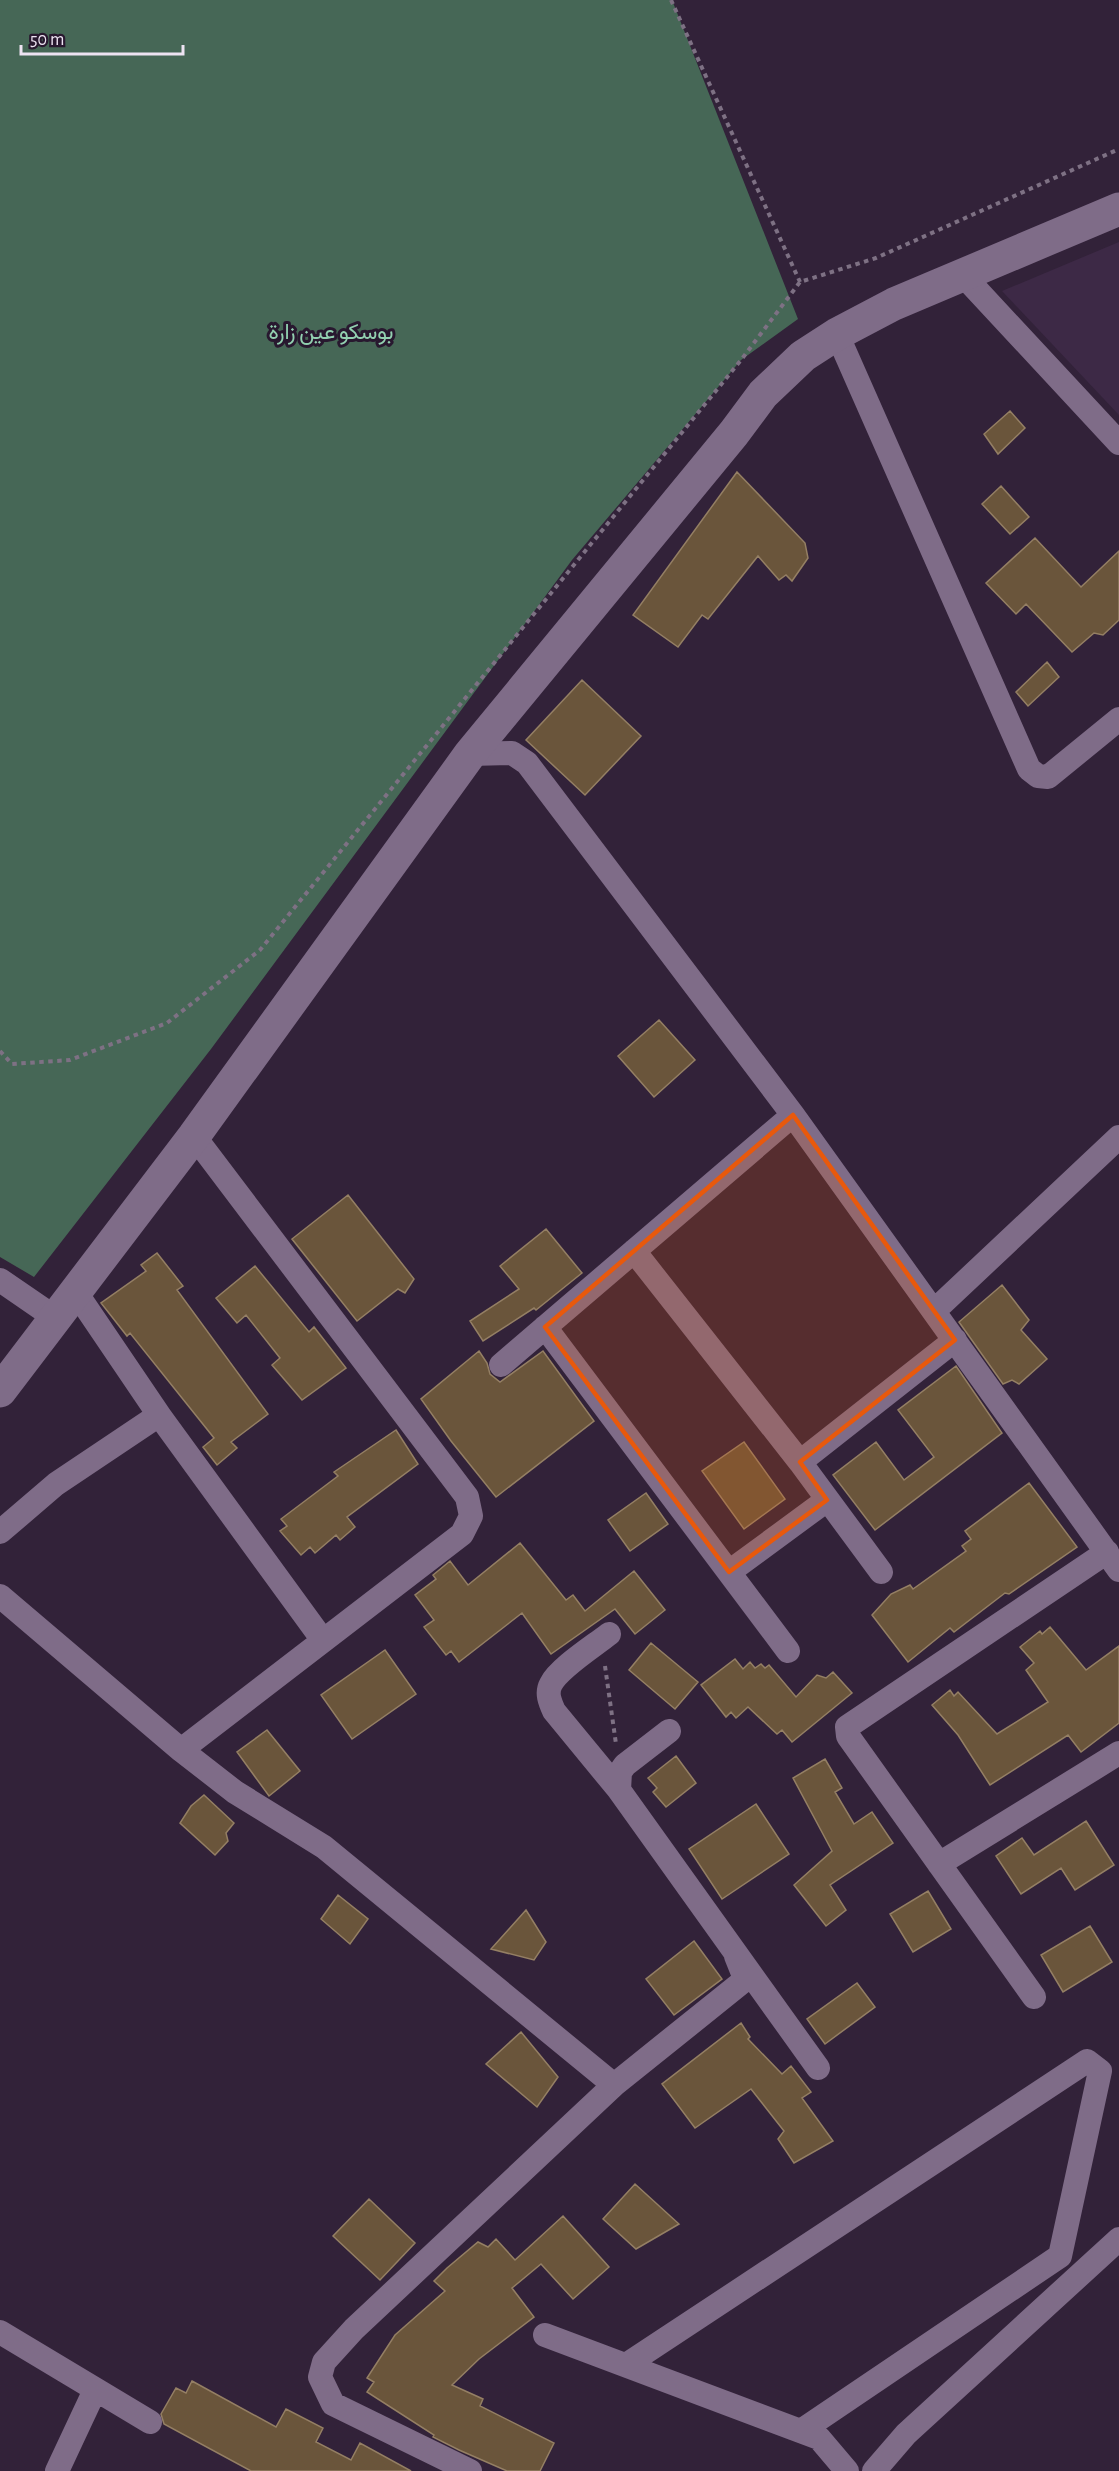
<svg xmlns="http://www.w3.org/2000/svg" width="1119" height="2471" viewBox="0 0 1119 2471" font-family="'Alegreya Sans',Vazirmatn,sans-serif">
	<rect width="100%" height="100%" fill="#322239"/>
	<path fill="#3d2946" d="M1119 242V415L1002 291Z"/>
	<path fill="#466756" d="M0 0H672L798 319 741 360 572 560 211 1049 34 1277 0 1257Z"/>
	<path fill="#6a553b" stroke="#947f64" stroke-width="1.5" d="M1010 411 1025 428 998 454 984 434Z
		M737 472 805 543 808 558 792 581 786 575 779 580 758 556 708 619 702 615 678 647 633 615Z
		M1001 486 1029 517 1010 534 982 504Z
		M1035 538 1081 587 1119 551V620L1103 635 1094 633 1072 652 1026 604 1016 614 986 583Z
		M1047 662 1059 677 1028 706 1016 692Z
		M582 680 641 736 585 795 526 740Z
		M659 1020 695 1060 654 1097 618 1056Z
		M348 1195 414 1279 405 1293 398 1289 357 1321 292 1239Z
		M546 1229 582 1273 536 1310 534 1308 483 1341 470 1321 519 1289 500 1266Z
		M157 1253 183 1286 177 1290 268 1414 231 1442 237 1448 217 1465 203 1447 214 1438 130 1333 127 1336 101 1303 146 1271 141 1265Z
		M255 1266 309 1332 314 1327 346 1368 302 1400 272 1365 280 1358 246 1315 237 1323 216 1298Z
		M1002 1285 1029 1320 1021 1330 1047 1359 1019 1384 1012 1380 1003 1384 959 1322Z
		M479 1351 487 1363 490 1374 500 1382 543 1351 594 1421 496 1497 451 1441 421 1399Z
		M956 1366 1002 1433 875 1530 833 1475 876 1442 904 1480 934 1457 898 1410Z
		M396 1430 418 1464 347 1517 355 1527 340 1540 336 1535 315 1553 310 1547 301 1555 280 1531 287 1526 281 1519 338 1476 334 1472Z
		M744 1442 785 1499 744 1529 702 1471Z
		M1029 1483 1077 1547 1009 1594 1005 1593 954 1632 950 1628 908 1662 872 1615 891 1594 910 1585 913 1589 966 1551 962 1546 971 1539 965 1531Z
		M646 1493 668 1524 630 1551 608 1520Z
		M520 1543 566 1600 573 1595 585 1611 634 1571 665 1610 635 1634 615 1609 551 1654 522 1613 459 1662 451 1651 446 1655 424 1627 434 1620 415 1595 436 1579 433 1575 450 1561 468 1585Z
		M1050 1627 1086 1670 1119 1646V1723L1081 1752 1068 1735 990 1785 958 1735 932 1705 950 1690 954 1696 958 1692 997 1734 1048 1702 1026 1670 1034 1663 1020 1647 1040 1631 1042 1634Z
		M651 1643 698 1682 675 1709 629 1670Z
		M385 1650 416 1694 352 1739 321 1695Z
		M735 1659 743 1669 750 1662 755 1668 761 1664 765 1668 769 1665 796 1697 817 1675 826 1678 833 1672 852 1693 792 1742 782 1730 777 1734 748 1707 736 1718 731 1712 726 1717 701 1685Z
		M267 1730 300 1771 269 1796 237 1752Z
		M676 1756 696 1783 666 1807 653 1792 657 1788 648 1778Z
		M825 1759 842 1788 835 1792 854 1824 872 1812 893 1843 830 1885 846 1910 826 1926 794 1885 832 1851 793 1778Z
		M204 1795 234 1823 226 1833 228 1841 215 1855 180 1823 191 1806Z
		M756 1804 789 1854 722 1899 689 1849Z
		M1086 1821 1114 1865 1075 1890 1061 1868 1021 1894 996 1856 1022 1838 1034 1855Z
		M928 1891 951 1929 913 1952 890 1914Z
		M338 1895 368 1919 350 1944 321 1919Z
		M526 1910 546 1942 534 1960 491 1949Z
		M1090 1926 1112 1962 1063 1992 1041 1955Z
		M694 1941 722 1979 674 2015 646 1979Z
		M857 1983 875 2007 825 2044 807 2019Z
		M741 2023 750 2037 748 2039 782 2074 791 2066 811 2092 802 2098 833 2141 794 2163 778 2139 784 2131 751 2089 695 2128 662 2084Z
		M521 2032 558 2077 537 2107 486 2064Z
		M635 2184 679 2224 636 2249 603 2219Z
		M369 2199 415 2243 380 2280 333 2236Z
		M563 2216 609 2267 573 2299 541 2264 512 2288 534 2317 479 2359 452 2385 483 2399 480 2406 554 2443 540 2471H507L459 2450 433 2437 434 2435 367 2392 374 2382 367 2378 395 2335 445 2291 434 2281 447 2268 478 2242 488 2247 496 2239 515 2260Z
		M192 2381 276 2427 286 2409 323 2428 316 2442 351 2460 360 2443 411 2471H251L164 2424 161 2414 176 2388 186 2393Z"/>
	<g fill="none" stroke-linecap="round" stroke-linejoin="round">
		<path stroke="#7e7184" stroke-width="4" stroke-dasharray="4.5 4.5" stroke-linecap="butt" d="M671 0 800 282
			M0 1051 12 1064 70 1060 167 1023 260 950 741 360 800 282 876 258 1119 149
			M605 1666 616 1744"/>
		<path stroke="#7f6c88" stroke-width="24" d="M962 274 1119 443
			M837 334 1029 769 1038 776 1048 777 1119 719
			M470 754 512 753 527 763 793 1115 1119 1570
			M634 1251 800 1462 881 1572
			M0 1280 54 1317
			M75 1291 159 1415 322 1639
			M934 1311 1119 1137
			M545 1327 788 1651
			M501 1365 793 1115
			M800 1462 955 1340
			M0 1532 56 1484 159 1415
			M729 1572 827 1500
			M0 1596 181 1750 235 1792 324 1847 614 2085
			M609 1634C594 1646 559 1668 551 1684 546 1693 550 1702 554 1711L619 1790
			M669 1731 625 1765 620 1772 619 1790 818 2068
			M181 1750 462 1534 471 1516 467 1497 194 1136
			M939 1864 1119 1753
			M1034 1997 848 1736 847 1727 1107 1552
			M0 2332 150 2422
			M545 2335 819 2438 847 2471
			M626 2365 1087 2061 1100 2071 1060 2256 801 2431
			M57 2471 95 2390
			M470 2471 333 2404 320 2377 324 2362 354 2329 614 2085 741 1983 744 1976 736 1956
			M874 2471 906 2434 1119 2239"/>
		<path stroke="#7f6c88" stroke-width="33" d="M0 1391 194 1136 470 754 734 433 763 394 803 356 837 334 894 304 1119 209"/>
	</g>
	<path fill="#e8590c" fill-opacity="0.2" stroke="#e8590c" stroke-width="4.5" stroke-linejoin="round" d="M793 1115 955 1340 800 1462 827 1500 729 1572 545 1327Z"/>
	<g text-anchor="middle" stroke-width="6" stroke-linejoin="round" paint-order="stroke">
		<g font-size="22" fill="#92d0b0" stroke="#28182f">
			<text x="331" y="339">بوسكو عين زارة</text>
		</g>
	</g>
	<path d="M21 45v9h162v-9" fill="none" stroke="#ede3f2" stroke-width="3"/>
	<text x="30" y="45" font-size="18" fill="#ede3f2" stroke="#28182f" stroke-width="4.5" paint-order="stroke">50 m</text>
</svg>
